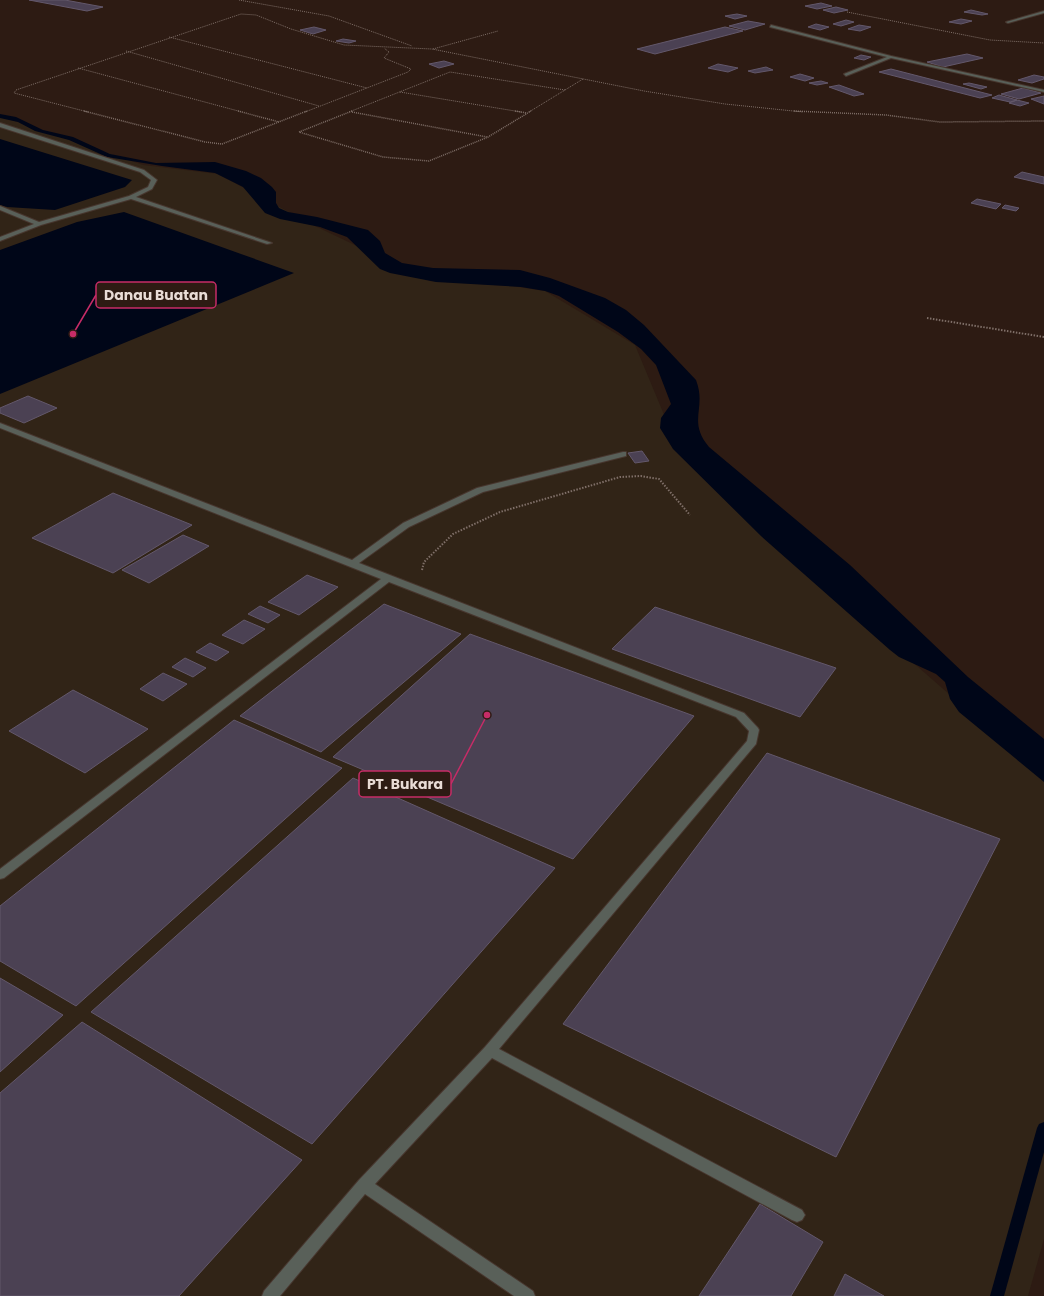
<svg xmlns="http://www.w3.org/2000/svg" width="1044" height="1296" viewBox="0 0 1044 1296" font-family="Poppins,sans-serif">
	<rect width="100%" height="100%" fill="#2d1b13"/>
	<path fill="#312417" d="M0 116 143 165 218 174 315 226 430 281 512 286 545 291 635 345 675 441 902 653 1044 777V1239L1028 1296H0Z"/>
	<path fill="#000618" d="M0 114 16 117 43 130 73 137 110 154 156 163 215 162 246 171 261 178 272 187 276 192V203L279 208 288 212 317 217 368 230 380 241 385 253 402 263 433 268 520 270 550 278 605 298 626 310 644 325 696 380C707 408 687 421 709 447L850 565 968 677 1044 739V782L959 712 950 699 945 682 936 674 899 657 890 650 761 536 673 449 660 428 661 418 671 404 656 365 641 349 618 332 559 296 545 291 521 287 436 282 390 273 380 269 347 237 320 227 280 219 265 213 243 187 215 173 162 166 107 157 69 140 35 131 18 122 0 118Z
		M0 139 132 180 125 187 55 210 7 207 0 205Z
		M124 212 294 273 0 394V250L77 222Z"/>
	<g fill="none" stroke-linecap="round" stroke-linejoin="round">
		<path fill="#000618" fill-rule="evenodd" d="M1044 1122V1152L1004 1296H990L1037 1128 1039 1124Z"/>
	</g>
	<path fill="#4b4153" stroke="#63586b" d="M29 0H65L103 7 87 11Z
		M821 3 832 6 817 9 805 6Z
		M836 7 848 10 834 13 823 10Z
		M971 10 988 14 982 15 964 12Z
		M737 14 747 16 735 19 725 16Z
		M961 19 972 21 961 24 949 22Z
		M846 20 854 22 841 26 833 24Z
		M748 21 765 24 745 30 729 26Z
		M816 24 829 27 820 30 808 27Z
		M859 25 871 27 860 31 848 29Z
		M314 27 326 30 313 34 300 30Z
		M725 27 743 31 655 54 637 49Z
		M343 39 356 41 349 43 336 41Z
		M967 54 983 58 943 67 927 62Z
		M861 55 871 57 864 60 854 58Z
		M444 61 454 64 439 68 429 64Z
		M718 64 738 68 728 72 708 68Z
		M766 67 773 70 755 73 748 71Z
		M891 69 992 95 980 98 879 72Z
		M800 74 814 78 805 81 790 77Z
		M1034 75 1044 77V79L1032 83 1018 80Z
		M821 81 828 83 817 85 809 83Z
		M969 83 987 87 981 89 963 84Z
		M839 85 864 94 854 96 829 87Z
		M1023 88 1041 93 1019 99 1001 94Z
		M999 95 1017 100 1010 102 992 98Z
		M1044 96V104L1031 99Z
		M1017 100 1029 103 1020 106 1009 103Z
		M1022 172 1044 177V184L1014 177Z
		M977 199 1001 204 996 209 971 203Z
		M1005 205 1019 208 1016 211 1002 208Z
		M28 396 57 408 24 423 0 413V408Z
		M642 451 649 461 635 463 628 453Z
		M113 493 192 525 113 573 32 538Z
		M183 535 209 546 149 583 122 570Z
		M307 575 338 587 299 615 268 602Z
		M384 604 461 634 321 752 240 716Z
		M260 606 280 615 268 623 248 614Z
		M655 607 836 668 800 717 612 649Z
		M244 620 265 629 243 644 222 635Z
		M470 634 694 716 573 859 333 757Z
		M210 643 229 652 216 661 196 652Z
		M185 658 206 668 193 677 172 667Z
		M163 673 187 684 163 701 140 689Z
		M73 690 148 729 85 773 9 731Z
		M234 720 342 768 76 1006 0 961V906Z
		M767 753 1000 839 836 1157 563 1024Z
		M353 778 555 868 312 1144 91 1012Z
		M0 978 63 1015 0 1072Z
		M82 1022 302 1160 179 1296H0V1093Z
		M760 1204 823 1242 791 1296H699Z
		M845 1274 884 1296H834Z"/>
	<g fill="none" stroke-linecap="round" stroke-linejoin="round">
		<defs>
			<path id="minor" d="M1044 11V13L1008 23 1006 22Z
				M771 25 891 56 1044 90V92L891 58 846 76 844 74 887 57 770 27Z
				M0 123 144 170 157 180 152 189 136 197 272 243 267 244 131 199 41 225 0 241V237L34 224 0 210V206L39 222 129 196 148 187 151 180 140 172 0 127Z
				M0 423 352 560 403 523 477 488 623 452H626V456L483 492 409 527 359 563 744 713 758 728 759 730 756 744 499 1049 802 1210 805 1215 802 1220 797 1222 792 1220 492 1058 375 1184 533 1291 535 1296H514L365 1194 280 1296H262L264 1291 359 1180 485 1047 747 741 749 731 736 717 389 582 4 878 0 879V869L381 579 0 428Z"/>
		</defs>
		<use href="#minor" stroke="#47362e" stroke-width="2"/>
		<path stroke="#7f6f68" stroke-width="1" stroke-dasharray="1 1" stroke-linecap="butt" d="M239 0 329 16 412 46
			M847 12 990 40 1044 43
			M169 37 367 88
			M433 49 498 31
			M126 51 319 106
			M78 68 242 112
			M565 90 583 79
			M400 92 521 112
			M88 112 14 93 16 90 241 14 256 15 291 29 344 45 432 49 644 91 725 104 803 112
			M305 112 408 72 411 69 384 58 389 52 384 48
			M349 112 450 72 565 90
			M529 112 565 90"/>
		<path stroke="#7f6f68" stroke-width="1.5" stroke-dasharray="1 1" stroke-linecap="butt" d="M84 111 205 142 222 144 307 111
			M238 111 279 122
			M352 111 299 132 383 157 429 161 488 137 531 111
			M515 111 527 113
			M794 111 886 115 940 122 1044 121
			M352 112 487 137"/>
		<path stroke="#7f6f68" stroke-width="2" stroke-dasharray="1.5 1.5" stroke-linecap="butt" d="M927 318 1044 337
			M422 570 424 562 453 534 500 512 620 477 641 476 659 479 690 515"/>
		<use href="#minor" fill="#596059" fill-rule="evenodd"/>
	</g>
	<path fill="none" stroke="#c62c67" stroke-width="1.5" d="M73 334L96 295M487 715L451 784"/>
	<g fill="#c62c67" stroke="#2d1b13" stroke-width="1.5">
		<circle cx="73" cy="334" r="4"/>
		<circle cx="487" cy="715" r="4"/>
	</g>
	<g fill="#2d1b13" stroke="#c62c67" stroke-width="1.5">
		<rect x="96" y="282" width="120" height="26" rx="4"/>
		<rect x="359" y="771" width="92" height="26" rx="4"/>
	</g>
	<g font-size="14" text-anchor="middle" font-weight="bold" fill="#e9dcd6">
		<text x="156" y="300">Danau Buatan</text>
		<text x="405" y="789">PT. Bukara</text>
	</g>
</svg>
